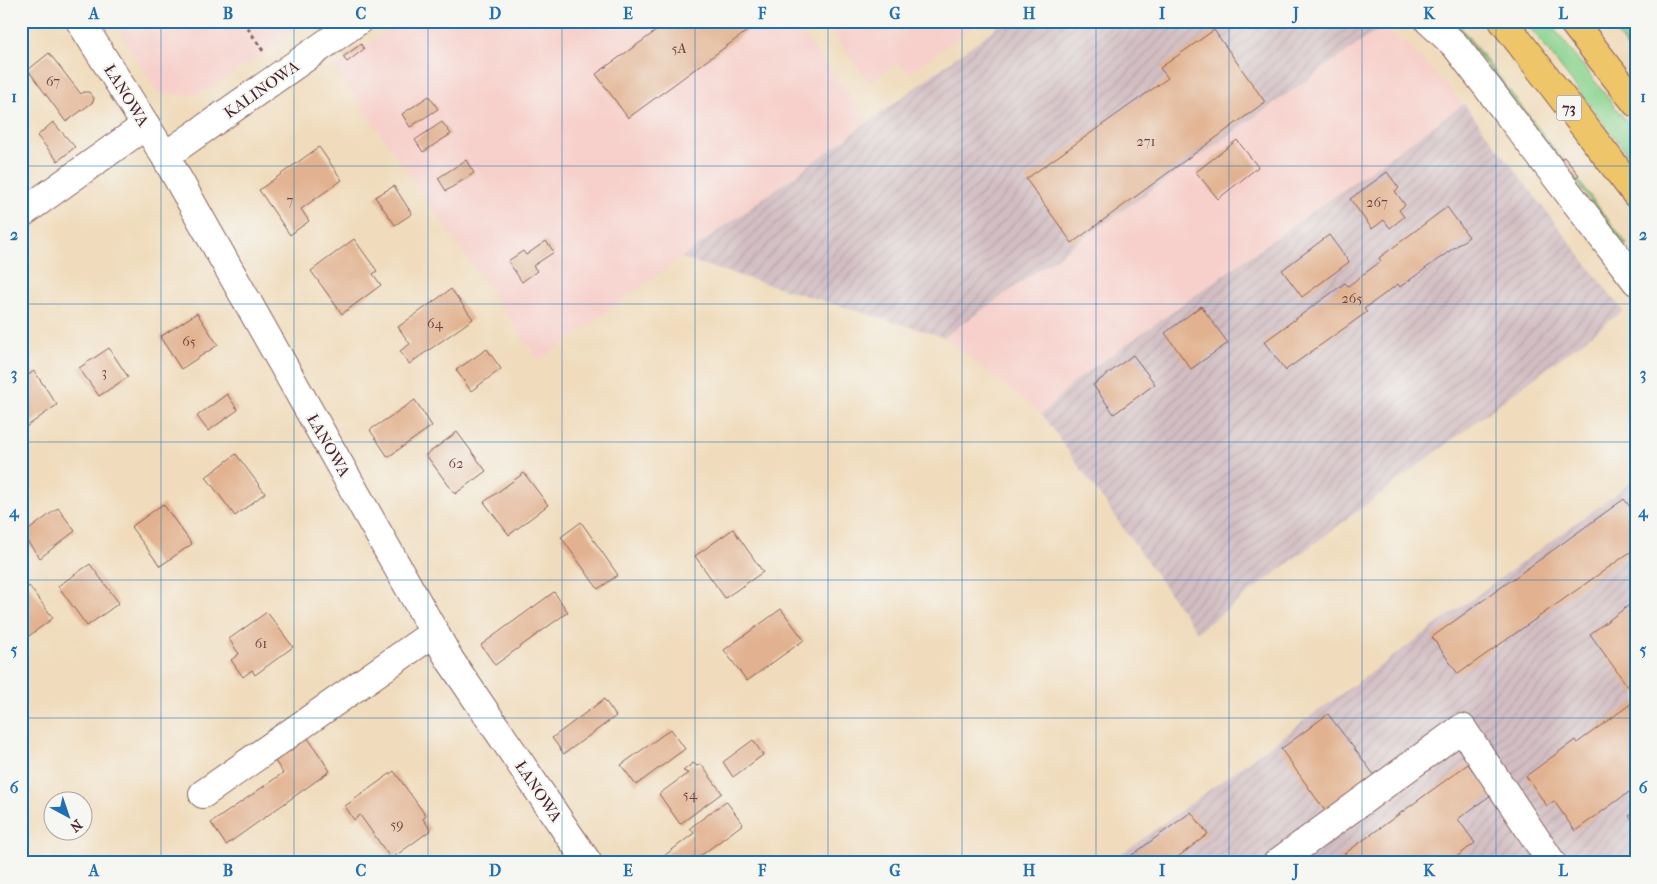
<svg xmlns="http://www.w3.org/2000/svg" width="1657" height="884" viewBox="0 0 1657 884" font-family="'IM FELL French Canon',serif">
	<defs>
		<pattern id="industrial-furrows" width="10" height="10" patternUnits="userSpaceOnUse" patternTransform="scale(1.25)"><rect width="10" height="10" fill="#d2bec2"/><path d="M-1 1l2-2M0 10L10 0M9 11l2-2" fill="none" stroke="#b6a3a7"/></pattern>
	</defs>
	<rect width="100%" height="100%" fill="#f6f6f2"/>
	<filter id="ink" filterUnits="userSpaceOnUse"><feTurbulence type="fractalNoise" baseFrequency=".02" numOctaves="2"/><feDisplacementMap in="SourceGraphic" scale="10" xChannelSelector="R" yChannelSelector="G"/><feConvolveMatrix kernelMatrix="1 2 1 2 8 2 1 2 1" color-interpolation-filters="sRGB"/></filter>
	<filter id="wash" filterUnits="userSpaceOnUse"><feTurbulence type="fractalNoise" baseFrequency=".0096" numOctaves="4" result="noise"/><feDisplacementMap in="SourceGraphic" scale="20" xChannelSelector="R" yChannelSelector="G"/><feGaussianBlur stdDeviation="1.12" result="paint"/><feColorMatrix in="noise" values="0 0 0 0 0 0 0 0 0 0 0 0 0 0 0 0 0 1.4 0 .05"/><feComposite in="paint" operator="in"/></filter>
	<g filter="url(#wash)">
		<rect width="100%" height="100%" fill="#f0dcbc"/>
		<path fill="#f7d0cb" d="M113 21H308L264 53 211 88 193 95 158 93Z
			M402 21H793L870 121 539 361 334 67Z
			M822 21H981L908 74 902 65 895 64 869 83 847 53Z
			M1382 27 1409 46 1464 104 1075 381 1042 414 944 337Z"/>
		<path fill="url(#industrial-furrows)" d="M1005 21H1381L1386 24 944 337 681 258 870 121Z
			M1464 104 1623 311 1197 632 1042 414 1075 381Z
			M1636 479V863H1109L1506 574Z"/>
		<path fill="#8ad38e" stroke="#6a795c" d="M1450 21H1456L1627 244 1625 246 1468 41Z
			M1525 21H1548L1636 134V165Z
			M1604 21H1636V60L1611 26 1608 27Z"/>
		<g id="blocks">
			<path fill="#e2b290" d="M670 21H761L628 118 596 74Z
				M1214 30 1265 102 1072 243 1026 179 1168 78 1160 68Z
				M361 44 364 49 347 62 343 57Z
				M49 53 81 94 84 92H89L94 98 93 102 66 122 28 70Z
				M429 96 438 109 410 127 402 114Z
				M53 122 75 147 58 161 37 136Z
				M442 122 451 134 423 152 415 140Z
				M1237 140 1258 167 1218 199 1196 172Z
				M319 147 342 180 301 209 309 221 290 235 259 190Z
				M1564 157 1579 175 1575 178 1561 159Z
				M466 160 474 173 446 191 438 178Z
				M1387 172 1399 188 1395 191 1405 205 1399 210 1404 217 1390 228 1384 220 1372 229 1350 199Z
				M394 186 412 214 395 225 375 197Z
				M1447 207 1469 237 1400 287 1398 284 1364 309 1367 312 1287 369 1286 371 1264 342 1345 283 1348 286 1381 261 1379 258Z
				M1329 235 1349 262 1302 297 1282 270Z
				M354 239 377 271 373 274 381 285 342 314 311 271Z
				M546 241 554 252 533 266 537 271 522 282 508 261 523 251 526 255Z
				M451 289 473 319 409 364 400 351 410 344 398 327Z
				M1201 306 1228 343 1191 369 1165 333Z
				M197 313 218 345 181 369 160 337Z
				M109 348 128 377 99 396 79 368Z
				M487 349 501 369 471 391 456 370Z
				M1133 355 1155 384 1114 414 1093 385Z
				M34 371 57 405 23 429 21 426V380Z
				M227 394 238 410 208 431 197 416Z
				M415 400 432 426 388 457 370 430Z
				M457 432 486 471 455 494 426 455Z
				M236 454 265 493 235 516 206 477Z
				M524 473 548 505 509 535 484 502Z
				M1624 499 1636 515V548L1458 674 1432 637Z
				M163 504 192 544 160 566 131 527Z
				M58 508 75 531 40 558 22 535Z
				M581 522 618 575 598 589 561 537Z
				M733 529 763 572 725 598 695 556Z
				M90 564 119 603 87 626 58 586Z
				M29 586 53 618 21 642V592Z
				M554 592 568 612 495 665 481 645Z
				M1636 600V694L1634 695 1590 634Z
				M781 609 804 640 747 681 724 650Z
				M267 612 293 647 255 675 252 670 243 677 231 660 239 654 229 639Z
				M604 699 616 716 564 754 552 738Z
				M1636 700V787L1575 831 1554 801 1547 806 1526 776 1575 740 1577 743Z
				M1328 714 1375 776 1326 812 1281 749Z
				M671 729 685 749 636 785 621 765Z
				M306 735 330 771 226 845 211 823 283 773 273 758Z
				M753 740 763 755 733 777 723 762Z
				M693 763 697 766 701 764 722 793 680 824 659 794 688 773 683 771Z
				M1468 764 1491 795 1458 819 1475 843 1448 863H1339L1336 860Z
				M394 771 426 816 423 819 431 830 391 859 360 815 354 820 345 806Z
				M726 801 743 824 692 862 693 863H655L694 833 690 828Z
				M1636 811V824L1629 816Z
				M1191 812 1208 834 1170 863H1121Z"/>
		</g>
	</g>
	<g filter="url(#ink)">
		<use href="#blocks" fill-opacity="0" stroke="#84615e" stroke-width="1"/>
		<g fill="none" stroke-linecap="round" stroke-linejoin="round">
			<defs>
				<path id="minor" d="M80 21 165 156 450 660 588 863
					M1429 21 1455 45 1636 281
					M165 156 358 21
					M21 214 146 125
					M203 794 435 632
					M1277 863 1462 728 1552 863"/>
				<path id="major" d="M1503 21 1636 194
					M1572 21 1636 103"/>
			</defs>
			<use href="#minor" stroke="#84615e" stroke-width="30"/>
			<use href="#major" stroke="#84615e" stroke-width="30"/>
			<path stroke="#84615e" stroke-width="3" stroke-dasharray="4 4" stroke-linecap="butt" d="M243 21 265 54
				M1395 21 1402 26"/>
			<use href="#minor" stroke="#fff" stroke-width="28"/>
			<use href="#major" stroke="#eec569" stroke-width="28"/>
		</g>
	</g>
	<path fill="none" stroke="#1f6fb2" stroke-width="1" stroke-opacity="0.55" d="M161 21V863M294 21V863M428 21V863M562 21V863M695 21V863M828 21V863M962 21V863M1096 21V863M1229 21V863M1362 21V863M1496 21V863M21 166H1636M21 304H1636M21 442H1636M21 580H1636M21 718H1636"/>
	<g text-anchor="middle" stroke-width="4" stroke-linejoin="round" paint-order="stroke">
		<g font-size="14" fill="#704444">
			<text x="679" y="53">5A</text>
			<text x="53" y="86">67</text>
			<text x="1146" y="146">271</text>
			<text x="290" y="205">7</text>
			<text x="1377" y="207">267</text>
			<text x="1352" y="303">265</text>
			<text x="435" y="328">64</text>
			<text x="189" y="346">65</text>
			<text x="104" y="377">3</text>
			<text x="456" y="468">62</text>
			<text x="261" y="648">61</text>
			<text x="690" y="799">54</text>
			<text x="397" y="829">59</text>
		</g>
		<rect fill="#f6f6f2" stroke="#7e6067" stroke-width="1" x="1556.5" y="95.5" width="25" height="25" rx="4"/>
		<g font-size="15" font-weight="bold" fill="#4a1f2b">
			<text x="1569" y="113">73</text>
		</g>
		<g font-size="16" fill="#4a1f2b" stroke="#f6f6f2">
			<text transform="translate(261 89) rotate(-35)" y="6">KALINOWA</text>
			<text transform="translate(127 95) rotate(58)" y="6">ŁANOWA</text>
			<text transform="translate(329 445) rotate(60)" y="6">ŁANOWA</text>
			<text transform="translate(539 791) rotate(56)" y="6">ŁANOWA</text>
		</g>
	</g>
	<rect width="1657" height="884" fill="none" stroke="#f6f6f2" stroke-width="55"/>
	<g transform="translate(68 816) rotate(140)"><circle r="24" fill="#f6f6f2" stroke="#b1a0a2"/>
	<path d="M0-4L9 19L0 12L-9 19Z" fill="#1f6fb2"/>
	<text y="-8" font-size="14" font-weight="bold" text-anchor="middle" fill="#4a1f2b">N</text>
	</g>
	<rect x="28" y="28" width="1602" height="828" fill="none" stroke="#1f6fb2" stroke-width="2"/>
	<g font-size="16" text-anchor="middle" font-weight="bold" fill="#1f6fb2">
		<text x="94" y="19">A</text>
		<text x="228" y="19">B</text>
		<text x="361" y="19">C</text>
		<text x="495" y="19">D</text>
		<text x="628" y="19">E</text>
		<text x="762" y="19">F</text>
		<text x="895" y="19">G</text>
		<text x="1029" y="19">H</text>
		<text x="1162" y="19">I</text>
		<text x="1296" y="19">J</text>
		<text x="1429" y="19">K</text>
		<text x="1563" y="19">L</text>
		<text x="14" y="102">1</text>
		<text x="1643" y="102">1</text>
		<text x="14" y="240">2</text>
		<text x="1643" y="240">2</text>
		<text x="14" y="379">3</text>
		<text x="1643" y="379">3</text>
		<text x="14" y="517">4</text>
		<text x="1643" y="517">4</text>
		<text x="14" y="655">5</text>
		<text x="1643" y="655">5</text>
		<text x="14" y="793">6</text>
		<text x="1643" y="793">6</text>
		<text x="94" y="876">A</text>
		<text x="228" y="876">B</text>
		<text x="361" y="876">C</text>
		<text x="495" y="876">D</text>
		<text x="628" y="876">E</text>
		<text x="762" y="876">F</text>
		<text x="895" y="876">G</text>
		<text x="1029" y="876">H</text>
		<text x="1162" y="876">I</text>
		<text x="1296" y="876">J</text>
		<text x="1429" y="876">K</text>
		<text x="1563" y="876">L</text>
	</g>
</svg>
